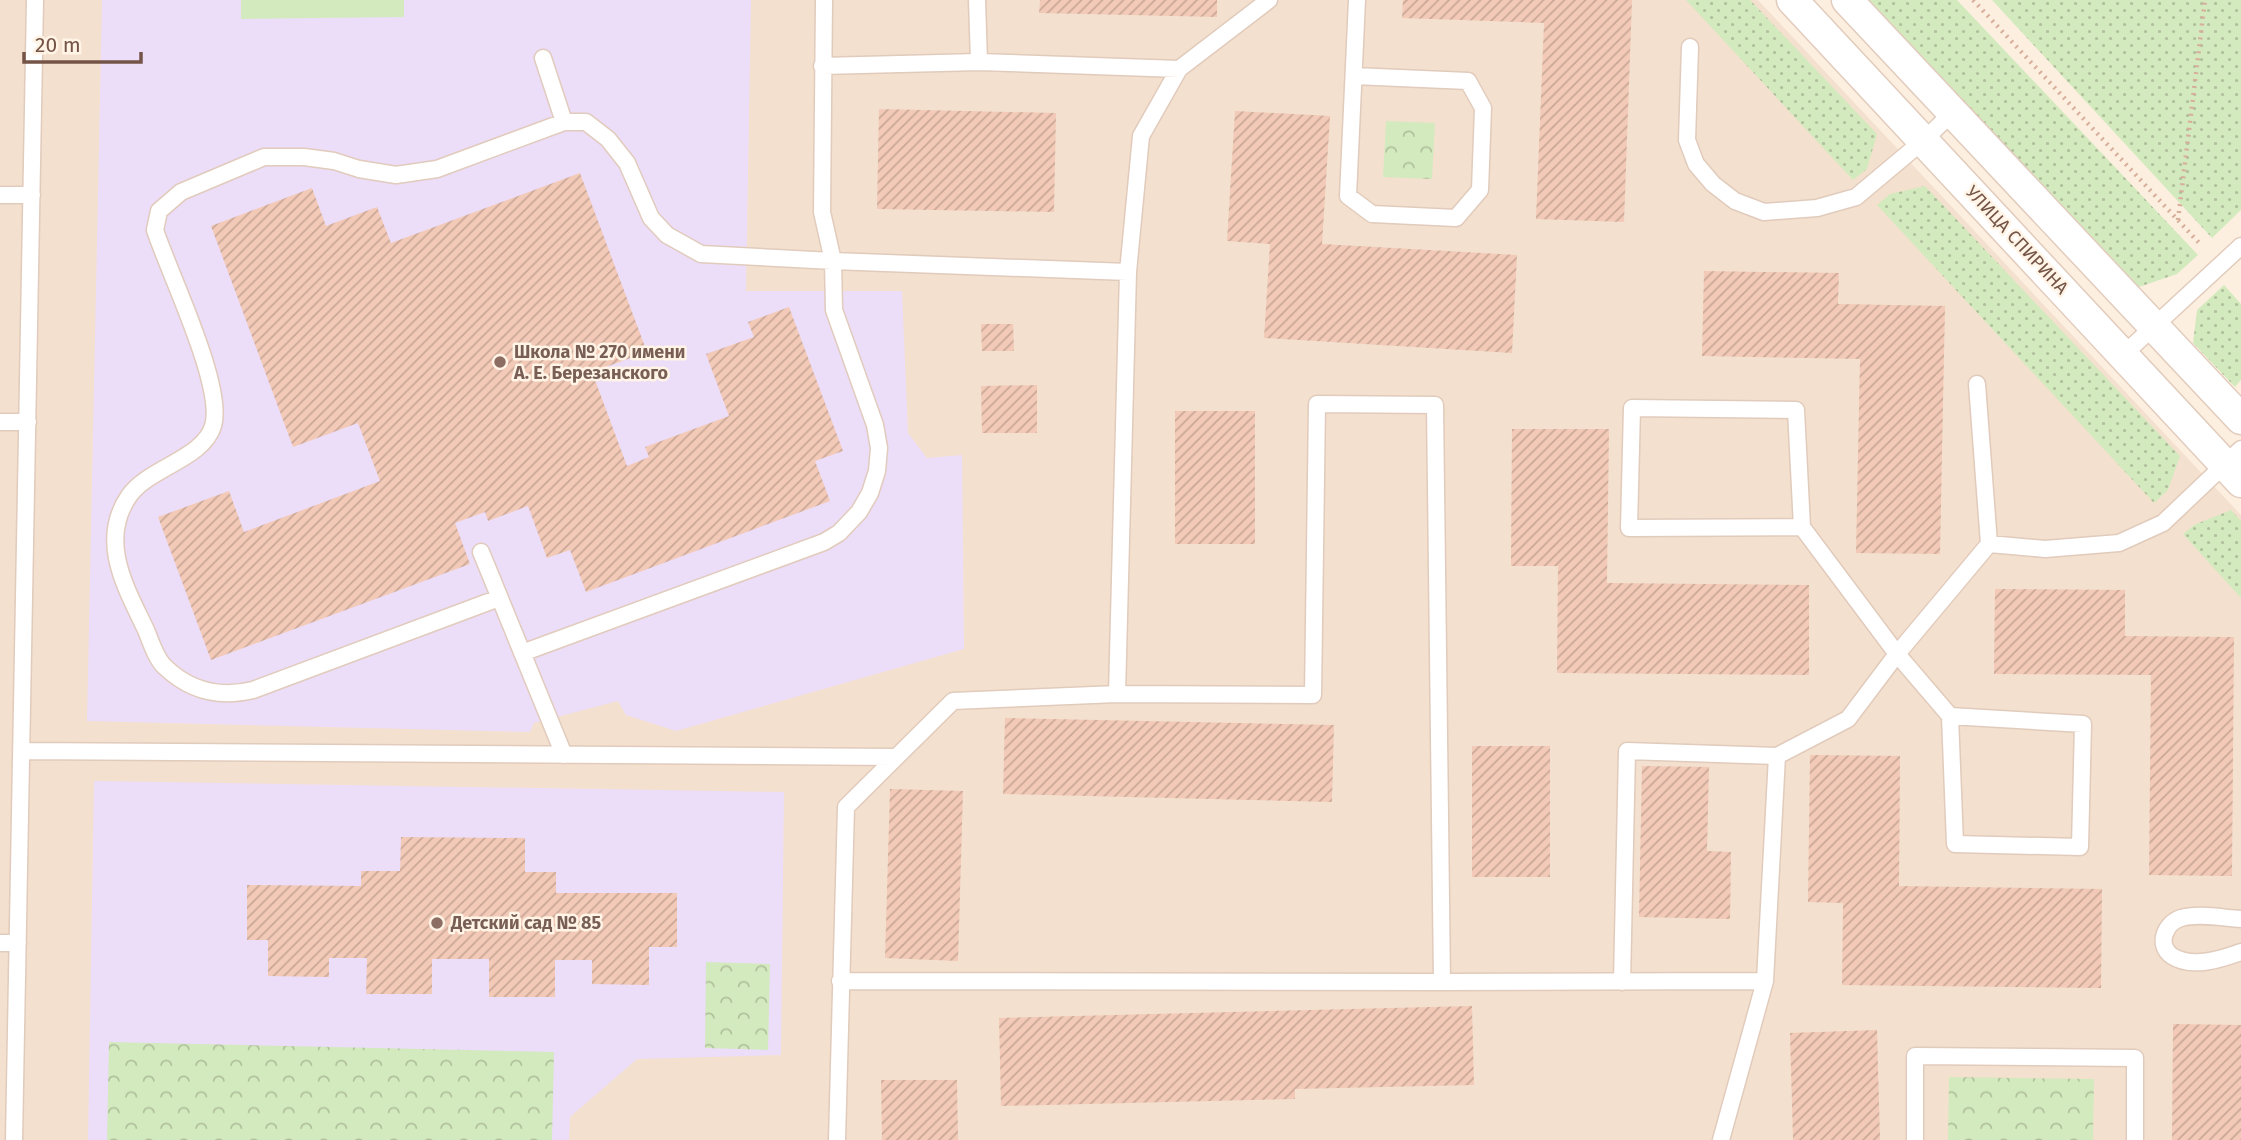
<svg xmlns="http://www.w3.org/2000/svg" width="2241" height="1140" viewBox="0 0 2241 1140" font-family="'Fira Sans',sans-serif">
	<defs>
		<pattern id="grass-dots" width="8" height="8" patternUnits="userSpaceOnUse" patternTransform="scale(1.75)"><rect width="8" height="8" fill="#d3eabe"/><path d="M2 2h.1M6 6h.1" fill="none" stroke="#b0c09c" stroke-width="1.8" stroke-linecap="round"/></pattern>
		<pattern id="park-crowns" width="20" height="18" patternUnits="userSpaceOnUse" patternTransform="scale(1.75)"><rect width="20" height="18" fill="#d3eabe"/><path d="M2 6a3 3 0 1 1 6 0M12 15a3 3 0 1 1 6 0" fill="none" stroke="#b0c09c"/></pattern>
		<pattern id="building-hatch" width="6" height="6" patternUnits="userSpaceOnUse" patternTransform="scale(1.75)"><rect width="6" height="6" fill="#f3cab7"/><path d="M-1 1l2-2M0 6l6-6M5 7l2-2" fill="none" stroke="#c9a797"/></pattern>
	</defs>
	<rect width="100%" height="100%" fill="#fdefe0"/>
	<path fill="#f4e0ce" d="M0 0H1758L2241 515V1140H0Z"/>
	<path fill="#ecddf9" d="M102 0H751L746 291H902L908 433 927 458 962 455 964 649 676 731 626 715 618 701 534 723 530 732 87 721Z
		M94 781 784 792 781 1055 637 1059 570 1117 569 1140H88Z"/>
	<path fill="url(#grass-dots)" d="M1686 0H1750L1877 134 1867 169 1853 180Z
		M1869 0H1957L2198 255 2177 274 2139 287Z
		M1992 0H2241V210L2212 238Z
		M1925 186 2180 456 2168 490 2154 503 1877 205 1890 194Z
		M2224 285 2241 304V380L2235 387 2193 343 2197 310Z
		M2231 510 2241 521V598L2183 534 2194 525Z"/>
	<path fill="url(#park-crowns)" d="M1386 121 1435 123 1432 179 1383 177Z
		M706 962 770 964 768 1050 705 1048Z
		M109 1042 554 1052 552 1140H107Z
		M1949 1077 2094 1079 2093 1140H1948Z"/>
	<path fill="#d3eabe" d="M241 0H404V17L241 19Z"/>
	<path fill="url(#building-hatch)" d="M1040 0H1217V17L1039 13Z
		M1403 0H1632L1624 222 1536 219 1544 23 1402 18Z
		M879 109 1056 113 1054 212 877 209Z
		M1235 111 1330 116 1322 244 1517 255 1512 353 1264 338 1270 244 1227 241Z
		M580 173 647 352 592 372 627 466 649 457 645 447 729 416 706 354 754 337 748 322 789 307 843 451 815 461 830 501 586 592 570 550 547 558 528 506 488 521 485 512 455 523 470 564 211 660 158 517 229 491 244 532 380 481 358 423 293 447 211 226 312 188 326 226 377 207 391 243Z
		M1704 271 1839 273 1838 304 1945 306 1940 554 1856 553 1860 359 1702 356Z
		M981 324H1013L1014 351H982Z
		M1037 385V433H982L981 386Z
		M1175 411H1255V544H1175Z
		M1512 429H1609L1607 583 1809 585V675L1557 673 1558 566H1511Z
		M1995 589 2125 590V636L2234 637 2232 876 2149 875 2151 675 1994 674Z
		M1005 718 1334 725 1332 802 1003 794Z
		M1472 746H1550V877H1472Z
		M1810 755 1900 756 1899 886 2102 889 2101 988 1842 985 1843 903 1808 902Z
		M1642 766 1709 767 1707 851 1731 852 1730 919 1639 917Z
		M890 789 963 791 958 961 885 958Z
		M401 837 525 838V872H556V893H677V947H649V985L592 984V960H555V997H489V959H432V994H366L367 958H329V977L268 976V940H247V885L361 886V871H400Z
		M1472 1006 1474 1085 1295 1089V1099L1001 1106 999 1018Z
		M2173 1024 2241 1025V1140H2172Z
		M1877 1030 1880 1140H1793L1790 1033Z
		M881 1080H957L958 1140H882Z"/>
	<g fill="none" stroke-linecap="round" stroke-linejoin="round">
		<defs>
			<path id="service" d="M824 0 822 212 833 261 1128 272
				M977 0 979 62 1179 69
				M1690 47 1687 140 1696 164 1713 184 1735 201 1764 212 1817 208 1856 197 1924 140 1953 112
				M543 58 564 122
				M822 66 979 62
				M1354 76 1468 81 1483 108 1480 190 1456 218 1372 214 1348 196 1357 0
				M0 195H32
				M2123 355 2241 246
				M0 422H28
				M1802 527 1629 528 1632 408 1796 410 1802 527 1897 654 1950 716 1955 844 2080 847 2083 724 1950 716
				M1989 544 2045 549 2119 543 2163 523 2241 449
				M481 552 564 755
				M499 598 253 690C220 698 190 691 165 667 156 659 151 642 146 630 126 588 98 541 129 496 148 468 203 459 213 426 225 387 169 273 155 230L159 211 181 192 264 157H304L334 161 359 169 396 175 437 169 564 122H586L608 139 627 163 651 218 667 235 701 254 833 261 834 310 875 425 879 448 877 471 870 493 859 512 839 533 824 542 522 653
				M22 751 896 757
				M2241 919C2223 918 2198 913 2181 918 2165 923 2156 945 2172 956 2192 969 2222 959 2241 952
				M0 943H18
				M840 981 1442 982 1435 405 1317 404 1313 695 1117 694
				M1442 982 1765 981 1777 756
				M1622 982 1627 751 1777 756 1848 719 1897 654 1989 544 1977 384
				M14 1140 35 0
				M837 1140 846 807 953 701 1117 694 1128 272 1141 136 1179 69 1269 0
				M1721 1140 1765 981
				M1915 1140V1056L2135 1058V1140"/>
			<path id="minor" d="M1792 0 2241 482
				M1847 0 2241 419"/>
		</defs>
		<use href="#service" stroke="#e1cbbc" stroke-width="19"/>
		<use href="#minor" stroke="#e1cbbc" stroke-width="33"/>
		<path stroke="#d7ae9a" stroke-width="4.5" stroke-dasharray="2 5" stroke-linecap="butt" d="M1973 0 2201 245
			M2178 220 2205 0"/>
		<use href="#service" stroke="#fff" stroke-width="16"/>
		<use href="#minor" stroke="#fff" stroke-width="30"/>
	</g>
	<g fill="#8d6e63" stroke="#fff4e6" stroke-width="2.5">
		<circle cx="500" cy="362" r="7"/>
		<circle cx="437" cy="923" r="7"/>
	</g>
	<g text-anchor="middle" stroke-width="5" stroke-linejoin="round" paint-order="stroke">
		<g font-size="18" fill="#745447" stroke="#fff4e6">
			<text transform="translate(2017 240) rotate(47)" y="6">УЛИЦА СПИРИНА</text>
		</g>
		<g font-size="18" font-weight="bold" fill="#785e54" stroke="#fff4e6" text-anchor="start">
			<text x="514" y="358">Школа № 270 имени<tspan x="514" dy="21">А. Е. Березанского</tspan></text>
			<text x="451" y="929">Детский сад № 85</text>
		</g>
	</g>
	<path d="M24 52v10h117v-10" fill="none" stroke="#745447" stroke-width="3.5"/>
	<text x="35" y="52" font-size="21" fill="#745447" stroke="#fff4e6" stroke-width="5" paint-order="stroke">20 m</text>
</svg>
